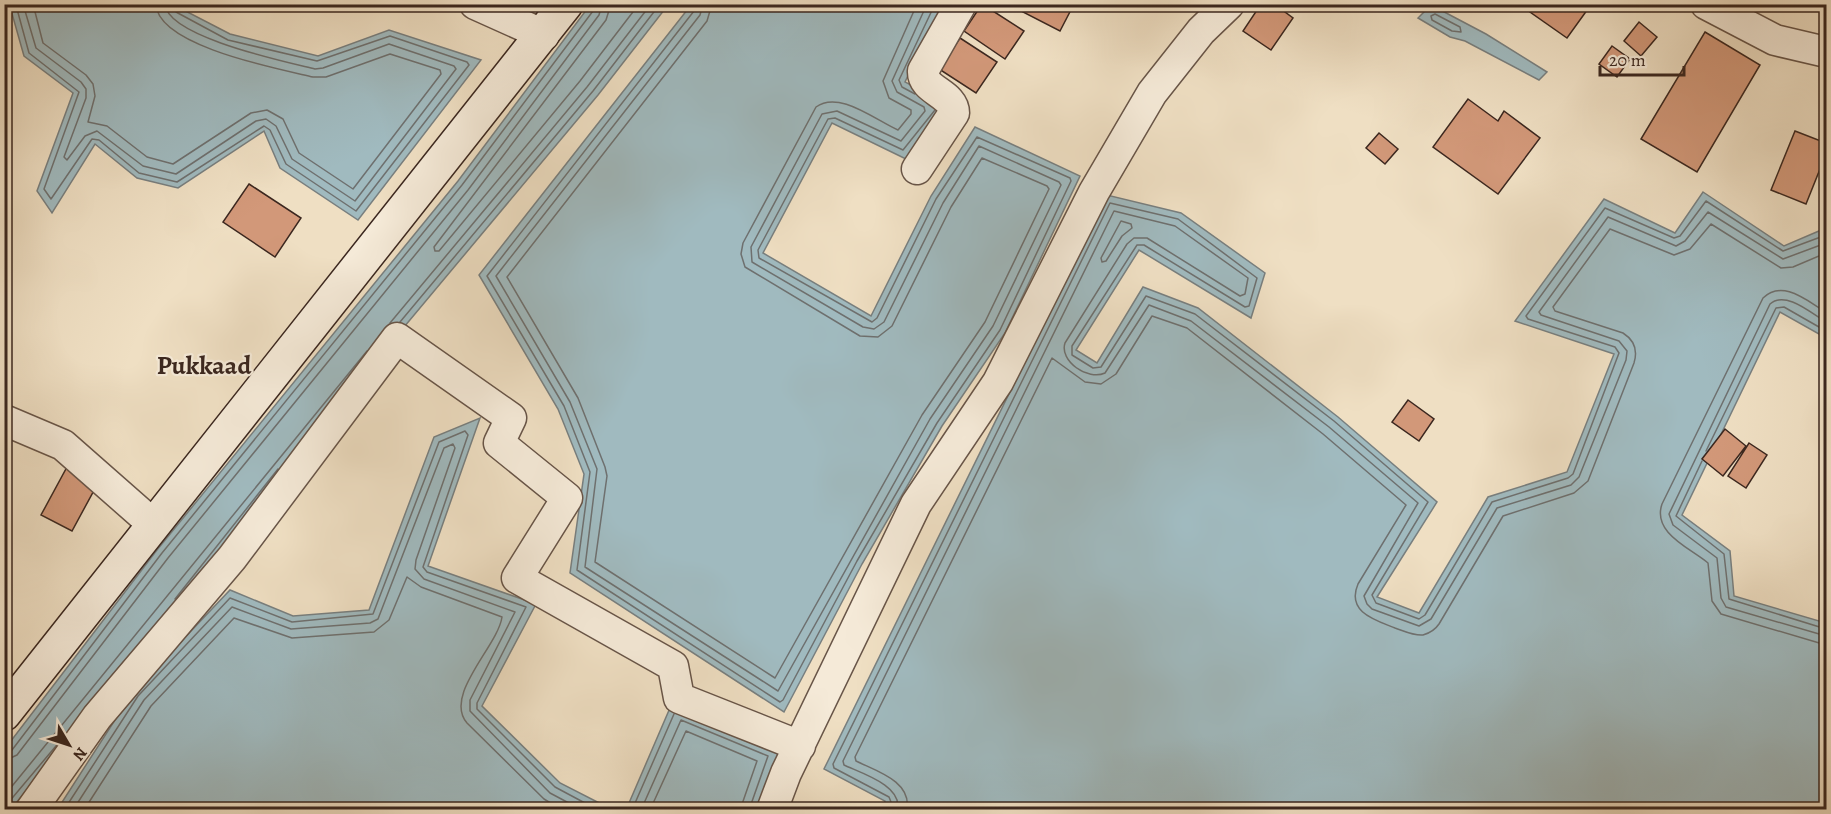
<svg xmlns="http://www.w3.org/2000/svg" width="1831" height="814" viewBox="0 0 1831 814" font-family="Alegreya,serif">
	<rect width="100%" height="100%" fill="#efdfc3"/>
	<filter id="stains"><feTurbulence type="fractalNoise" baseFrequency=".00333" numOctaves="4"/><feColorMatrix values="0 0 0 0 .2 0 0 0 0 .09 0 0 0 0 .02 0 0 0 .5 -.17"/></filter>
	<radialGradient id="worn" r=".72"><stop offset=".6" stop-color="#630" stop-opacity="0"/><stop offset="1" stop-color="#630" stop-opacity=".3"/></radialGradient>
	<path fill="#a0babf" stroke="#787f7f" stroke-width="1.5" d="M4 5H174L230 34 318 56 389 30 481 60 358 220 280 168 264 131 178 188 137 178 95 144 52 213 37 191 73 93 24 56 11 10 5 7Z
		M590 5H668L598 95 287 467 149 642 11 809H5L4 750 157 550 458 181Z
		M691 5H942L905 82 947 104 906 159 832 123 763 253 871 316 931 196 975 127 1080 176 1005 333 942 426 862 564 784 712 570 573 584 474 558 409 479 275Z
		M1431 5 1486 34 1547 72 1539 80 1465 41 1450 37 1418 18Z
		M1703 192 1784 246 1826 228V338L1780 312 1682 515 1730 551 1734 596 1826 623V809L882 810 885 801 824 769 1107 195 1181 213 1265 273 1251 318 1139 250 1076 350 1097 363 1143 287 1198 308 1338 417 1437 502 1377 597 1419 613 1488 497 1567 472 1614 354 1515 321 1604 199 1675 233Z
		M480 418 428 566 536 604 482 706 560 783 611 809 57 810 133 692 230 590 293 616 369 610 434 437Z
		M673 701 788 749 761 809 626 810Z"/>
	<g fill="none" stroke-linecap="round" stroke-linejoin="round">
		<path stroke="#6e706f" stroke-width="1.5" d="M14 4 17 9 29 53 79 92 44 189 51 199 92 139 99 140 139 173 177 182 264 126 270 130 286 164 356 211 469 65 467 62 390 36 317 61 228 40 176 12 172 4
			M23 4 36 48 81 82 86 89V98L64 157 67 160 85 136 97 131 143 166 176 174 256 121 266 119 276 126 292 159 355 201 456 69 454 66 389 44 323 68 315 69C287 62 167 37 165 4
			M33 4 43 43 86 75 93 84 95 96 88 122 107 126 147 157 173 164 251 113 267 110 283 119 299 153 353 189 441 74 440 70 390 54 326 77H313C279 69 157 46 156 4
			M611 4 606 20 434 247 435 251H439L580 81 639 4
			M695 4 694 11 487 276 564 406 590 472 577 570 780 702 783 700 857 561 937 423 1000 330 1071 181 1070 178 977 137 936 199 877 318 872 322 759 258 758 250 828 119 835 118 903 150 935 110
			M703 4 700 15 496 276 570 402 597 469 585 567 778 691 930 419 993 326 1061 185 1059 182 979 146 943 203 884 322 874 329 863 327 752 262 751 247 822 114 837 111 901 141 925 111 924 107 897 92 892 81 927 4
			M712 4 707 21 507 277 578 398 605 467 607 476 595 562 775 678 922 415 985 322 1049 189 1047 186 982 158 951 207 892 326 878 337 860 336 745 267 741 254 743 243 816 107C839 90 875 120 898 130L911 114V110L889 98 883 81 917 4
			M1435 14 1460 27 1461 32 1452 31 1432 20 1431 16Z
			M915 94 902 87 899 80 935 4
			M1121 221 1131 224 1132 228 1122 236 1106 261 1102 262 1101 258Z
			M1826 312C1807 301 1783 279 1763 298L1662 504C1652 533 1690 548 1708 563L1712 601 1721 614 1826 645
			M400 322 593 91 660 4
			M1826 322C1812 314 1786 290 1770 304L1669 514 1673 525 1717 558 1721 598 1726 607 1826 636
			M390 323 587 87 651 4
			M1706 451 1776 308 1784 307 1826 331
			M1702 461 1676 516 1724 554 1729 599 1826 629
			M175 599 278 469
			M4 753 12 750 162 553 462 185 593 11 594 4
			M4 761 17 755 168 558 468 190 599 15 602 4
			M4 796 367 351
			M7 810 8 803 61 740
			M64 810 138 696 230 598 292 622 373 614 439 442 465 431 468 435 423 567 427 572 526 607 477 703V709L555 787 598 810
			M73 810 144 700 232 607 291 629 370 623 378 619 444 448 453 444 455 448 416 560 415 569 424 579 515 612 470 700V711L550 793 582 810
			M84 810 151 706 234 618 292 638 374 632 389 620 407 577 421 587 502 617C498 646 443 695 467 723L544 799 562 810
			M632 810 674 714
			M641 810 681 720 768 756 749 810
			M650 810 686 731 757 761 740 810
			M889 810 891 802 889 797 834 768 833 764 1110 203 1178 219 1257 278 1249 306 1245 307 1144 245H1137L1072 346V355L1093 368 1101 367 1146 296 1195 314 1334 421 1428 502 1372 595 1376 603 1419 619 1425 615 1492 502 1568 478 1573 474 1619 353 1615 347 1528 319 1526 316 1605 208 1674 238 1680 236 1706 201 1783 251 1826 235
			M897 810C904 786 861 773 844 765L843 761 1114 211 1175 226 1248 278 1245 294 1240 296 1147 238H1134L1127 244 1065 343C1059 361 1088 381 1105 373L1149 305 1191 321 1329 427 1418 503 1364 596 1367 604 1372 609 1419 626 1431 619 1497 508 1571 485 1579 477 1626 360 1627 351 1619 341 1541 315 1539 312 1608 217 1676 246 1685 241 1708 212 1783 259 1826 243
			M907 810C912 781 876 771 856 761L855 757 1052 358 1085 382 1101 384 1116 374 1152 316 1187 328 1323 434 1406 505 1358 584C1346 612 1375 620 1395 628 1404 631 1414 636 1423 635 1430 633 1435 630 1439 624L1503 516 1574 493 1588 481 1634 363C1638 350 1634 340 1623 333L1555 311 1553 307 1610 229 1674 255 1690 249 1711 224 1781 268 1793 267 1826 253"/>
	</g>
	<path fill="#d29879" stroke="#3b271f" stroke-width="1.5" d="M982 4 1024 31 1005 59 964 31Z
		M1022 4H1074L1060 31 1019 10Z
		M1261 4H1274L1293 18 1271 50 1243 31Z
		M1588 4 1590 6 1567 38 1520 5Z
		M1639 22 1657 37 1641 56 1624 41Z
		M1705 32 1760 65 1697 172 1641 139Z
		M960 38 997 62 976 93 939 69Z
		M1612 46 1630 59 1617 77 1599 64Z
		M1468 99 1498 121 1504 111 1540 138 1498 194 1433 147Z
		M1795 131 1826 143V154L1806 204 1771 190Z
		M1379 133 1398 149 1385 164 1366 148Z
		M249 184 301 218 275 257 223 222Z
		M1408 400 1434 419 1419 441 1392 422Z
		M1725 429 1746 446 1723 476 1702 459Z
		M1749 443 1767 455 1746 488 1728 476Z
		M67 467 98 483 72 531 41 515Z"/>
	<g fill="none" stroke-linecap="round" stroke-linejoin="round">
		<defs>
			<path id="street" d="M475 4 544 35
				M1706 4 1775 40 1826 52
				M917 169 954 113C954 93 922 91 923 71L961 4
				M4 420 63 445 154 525
				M31 810 97 717 232 558 397 338 511 418 499 443 567 498 517 578 673 666 679 698 800 746
				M772 810 786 773 916 504 998 382 1094 192 1152 93 1201 31 1229 4"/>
			<path id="secondary" d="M4 714 566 4"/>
		</defs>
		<use href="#street" stroke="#685548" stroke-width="33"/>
		<use href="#secondary" stroke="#3b271f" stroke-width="36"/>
		<use href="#street" stroke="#f5ead8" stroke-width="30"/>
		<use href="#secondary" stroke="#f5ead8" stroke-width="33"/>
	</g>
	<g text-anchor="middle" stroke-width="4.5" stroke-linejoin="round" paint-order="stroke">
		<g font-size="26" font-weight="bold" fill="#3b271f" stroke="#f5ead8">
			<text x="204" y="374">Pukkaad</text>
		</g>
	</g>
	<rect width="1831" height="814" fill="none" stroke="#efdfc3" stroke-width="24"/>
	<rect x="6" y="6" width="1819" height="802" fill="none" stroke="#3b271f" stroke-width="3"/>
	<rect x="12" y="12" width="1807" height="790" fill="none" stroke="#3b271f" stroke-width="1.5"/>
	<g transform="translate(69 745) rotate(129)" stroke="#f5ead8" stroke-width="4.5" paint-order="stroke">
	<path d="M0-4.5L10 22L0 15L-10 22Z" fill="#3b271f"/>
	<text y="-9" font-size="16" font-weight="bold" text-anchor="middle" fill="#3b271f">N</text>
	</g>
	<path d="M1600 66v9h84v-9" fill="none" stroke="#3b271f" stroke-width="3"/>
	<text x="1609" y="66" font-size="18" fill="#3b271f" stroke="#f5ead8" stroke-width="4.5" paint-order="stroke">20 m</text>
	<rect width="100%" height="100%" filter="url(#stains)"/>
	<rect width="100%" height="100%" fill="url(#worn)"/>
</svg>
